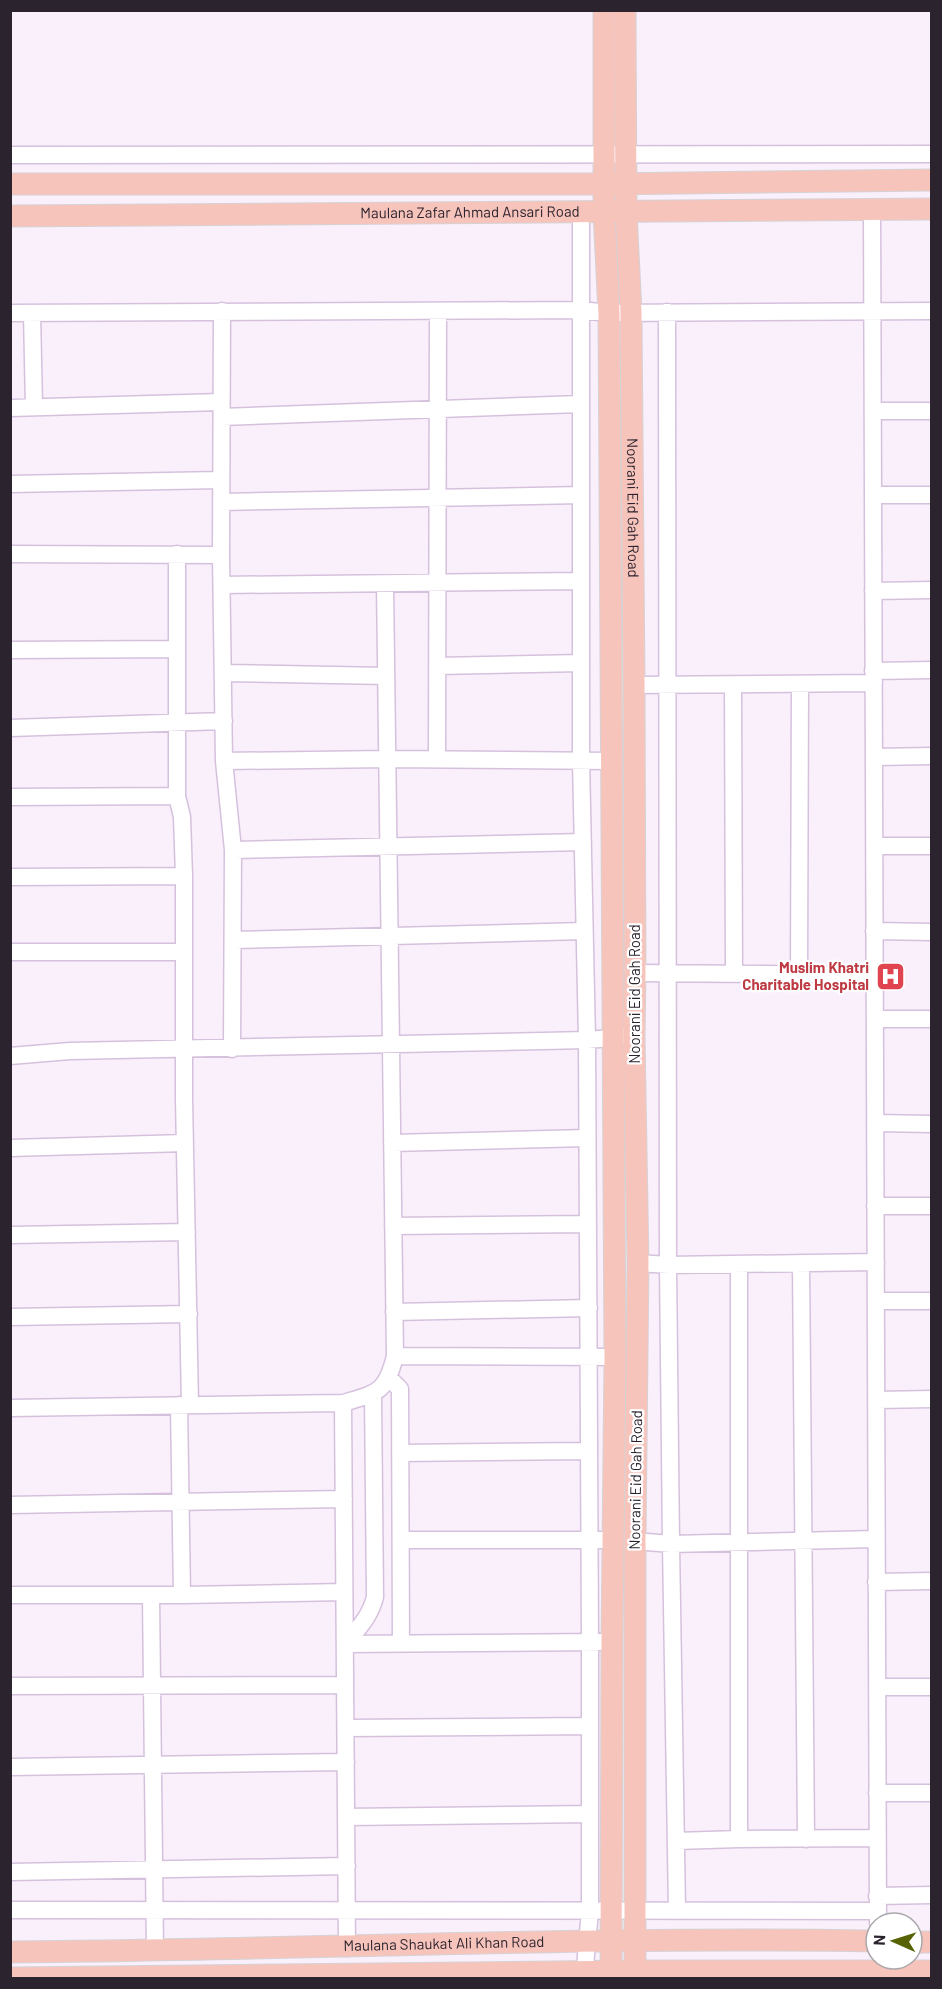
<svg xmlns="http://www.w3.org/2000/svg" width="942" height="1989" viewBox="0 0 942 1989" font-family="Barlow,sans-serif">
	<rect width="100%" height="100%" fill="#f9f0fc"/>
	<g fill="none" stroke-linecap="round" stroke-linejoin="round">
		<defs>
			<path id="minor" d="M10 155 932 154
				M872 209 878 1923
				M581 211V760L587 1040 590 1642V1911L584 1978
				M222 311 221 555 224 761 233 850 232 1049
				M667 312 668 1265 671 1544 677 1911
				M10 313 580 310 609 313 932 311
				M32 313 34 407
				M10 408 221 402
				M873 411H932
				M222 417 580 404
				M10 484 220 480
				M873 495H932
				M221 502 581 495
				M10 554 221 555
				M177 554V796L182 817 184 876V1099L190 1405
				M385 584 395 1356
				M222 585 581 581
				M873 591 932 590
				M10 650 176 649
				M437 666 581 663
				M873 671 932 670
				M223 673 386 676
				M634 685 874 683
				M733 685 734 974
				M10 728 224 721
				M874 757 932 756
				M437 759 438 311
				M224 761 387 759 611 761
				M10 797 177 796
				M874 846H932
				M233 850 583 842
				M10 877 184 876
				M874 931 932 932
				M233 940 584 931
				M10 952H184
				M635 973 874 975
				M799 974 800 684
				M875 1019H932
				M10 1056 70 1051 587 1040 624 1037
				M875 1123 932 1124
				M392 1143 587 1138
				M10 1148 185 1143
				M875 1206H932
				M393 1226 588 1224
				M10 1235 187 1232
				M638 1263 668 1265 876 1262
				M801 1263 806 1839
				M739 1264V1839L877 1838
				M876 1301H932
				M394 1312 589 1308
				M10 1317 189 1314
				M389 1378 400 1389 401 1643
				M876 1400 932 1399
				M343 1403 347 1948
				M10 1408 343 1403C377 1393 386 1393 395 1356L615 1357
				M400 1453 589 1451
				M10 1505 344 1499
				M401 1540H613
				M635 1541 671 1544 876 1539
				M876 1582 932 1581
				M10 1595H182L179 1405
				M182 1595 344 1592
				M151 1596 155 1951
				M345 1644 602 1642
				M345 1644C358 1629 370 1617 375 1597L373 1394
				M10 1686 345 1685
				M877 1687H932
				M346 1728 590 1726
				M10 1767 346 1762
				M877 1793H932
				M346 1817 590 1814
				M676 1841 739 1839
				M10 1872 347 1866
				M877 1896 932 1895
				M10 1910 877 1911"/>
			<g id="major">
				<path d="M604 10V212L609 313 615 1357 612 1642 611 1978"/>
				<path id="s1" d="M625 10 626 212 631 312 634 685 635 973 634 1036 638 1263 635 1541V1978"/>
				<path d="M10 184H604L932 180"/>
				<path id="s2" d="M10 216 932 209"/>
				<path d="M912 1942H932"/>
				<path id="s3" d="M10 1952C299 1950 588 1936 876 1941"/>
				<path d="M10 1978 635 1971H932"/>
			</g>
		</defs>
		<use href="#minor" stroke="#d6c1dd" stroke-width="19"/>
		<use href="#major" stroke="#d5d3d5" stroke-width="23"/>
		<use href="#minor" stroke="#fff" stroke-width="16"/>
		<use href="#major" stroke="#f7c4bc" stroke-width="21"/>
	</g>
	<defs>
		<symbol id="hospital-square" viewBox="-11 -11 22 22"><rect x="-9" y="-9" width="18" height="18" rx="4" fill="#e0444e" stroke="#fff"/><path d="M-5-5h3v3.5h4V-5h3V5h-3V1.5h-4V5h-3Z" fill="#fff"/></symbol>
	</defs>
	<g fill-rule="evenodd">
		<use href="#hospital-square" x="874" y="960" width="33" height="33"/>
	</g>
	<g text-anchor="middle" stroke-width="4.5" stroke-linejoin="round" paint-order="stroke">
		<g font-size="15" fill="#2b232e" stroke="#fff">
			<text dy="5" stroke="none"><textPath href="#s2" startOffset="460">Maulana Zafar Ahmad Ansari Road</textPath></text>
			<text dy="5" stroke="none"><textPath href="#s1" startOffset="498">Noorani Eid Gah Road</textPath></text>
			<text transform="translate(635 994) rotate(-90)" y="5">Noorani Eid Gah Road</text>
			<text transform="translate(636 1480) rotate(-89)" y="5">Noorani Eid Gah Road</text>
			<text dy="5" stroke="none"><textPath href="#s3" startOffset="434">Maulana Shaukat Ali Khan Road</textPath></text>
		</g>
		<g font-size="15" font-weight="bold" fill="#be3a42" stroke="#fff" text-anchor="end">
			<text x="869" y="973">Muslim Khatri<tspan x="869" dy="17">Charitable Hospital</tspan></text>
		</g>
	</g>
	<rect width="942" height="1989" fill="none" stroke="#2b232e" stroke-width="24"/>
	<g transform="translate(894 1941) rotate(273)"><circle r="28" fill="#ffffff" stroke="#aaa7ab" stroke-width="1.5"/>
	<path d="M0-4.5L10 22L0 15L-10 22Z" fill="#576304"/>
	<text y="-9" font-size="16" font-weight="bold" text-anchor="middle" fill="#2b232e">N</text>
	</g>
</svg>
